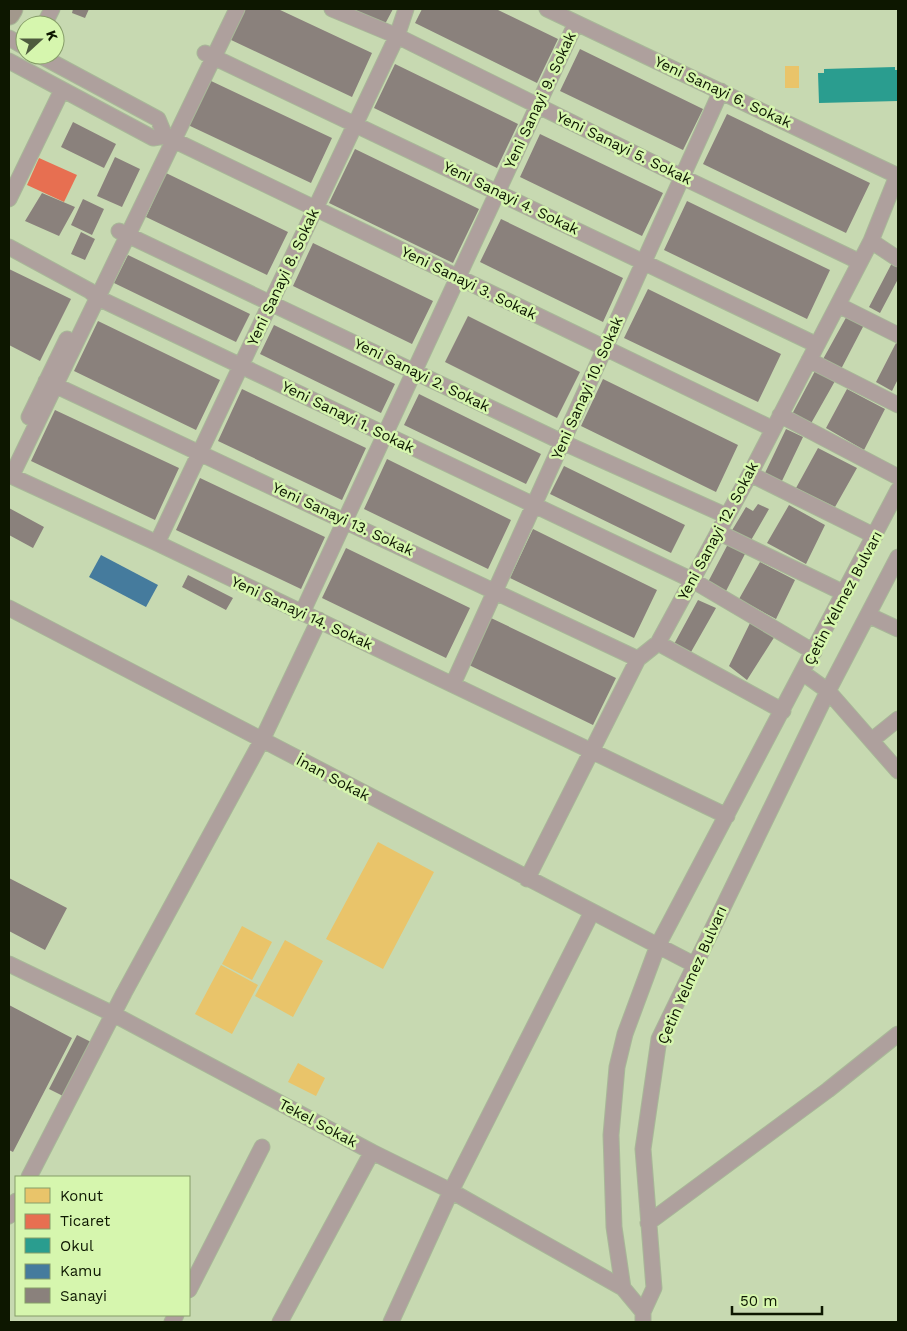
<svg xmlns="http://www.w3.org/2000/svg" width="907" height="1331" viewBox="0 0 907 1331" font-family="'Work Sans',sans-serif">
	<rect width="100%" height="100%" fill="#c7d9b1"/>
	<path fill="#e9c46a" d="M785 66H799V88H785Z
		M378 842 434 872 383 969 326 939Z
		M242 926 272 942 252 980 222 964Z
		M285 940 323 961 293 1017 255 996Z
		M221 965 258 985 232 1034 195 1014Z
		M298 1063 325 1078 316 1096 288 1082Z"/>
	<path fill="#e76f51" d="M39 158 77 175 64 202 27 185Z"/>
	<path fill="#2a9d8f" d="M895 67V70H898V101L819 103 818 73H824V69Z"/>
	<path fill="#457b9d" d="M101 555 158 585 146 607 89 577Z"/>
	<path fill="#8a817c" d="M73 9H89L85 18 72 13Z
		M243 9H278L372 53 352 97 229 39Z
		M353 9H393L385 24Z
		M422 9H496L558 39 537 83 415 23Z
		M580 49 703 109 683 150 560 91Z
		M395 64 518 124 497 168 374 108Z
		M209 80 332 138 311 183 188 125Z
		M727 114 870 183 846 233 703 164Z
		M73 122 116 144 104 168 61 147Z
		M540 134 663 193 642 236 520 177Z
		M355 149 479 209 453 263 329 203Z
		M115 157 140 169 122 207 97 196Z
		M166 173 288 232 267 275 146 217Z
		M42 193 75 207 59 236 25 221Z
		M83 199 104 209 92 235 71 225Z
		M687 201 830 270 807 319 664 250Z
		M501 219 623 278 603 322 480 262Z
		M81 232 95 239 85 260 71 254Z
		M313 243 433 301 412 344 293 286Z
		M128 255 250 314 236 342 114 283Z
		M893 261 898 264V279L880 313 869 307Z
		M9 269 71 299 40 361 9 345Z
		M648 289 781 354 758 402 624 338Z
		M848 314 865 323 840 371 822 361Z
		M468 316 580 372 557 418 445 362Z
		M98 321 220 380 196 430 74 371Z
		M274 325 395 384 381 413 260 354Z
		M896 343 898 344V379L892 391 876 382Z
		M815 371 835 381 809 427 790 418Z
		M603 379 738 445 716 492 581 426Z
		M242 389 366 448 342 500 218 441Z
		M847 389 885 409 864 450 826 428Z
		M419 394 541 454 526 484 404 425Z
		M55 410 179 468 155 520 31 461Z
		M786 429 803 437 781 483 765 473Z
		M818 448 857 468 835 507 796 488Z
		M387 459 511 520 488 569 364 509Z
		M564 466 685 525 671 553 550 494Z
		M200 478 325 537 301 589 176 530Z
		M758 504 769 509 750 542 731 532 746 507 753 511Z
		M789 505 825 525 806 564 767 543Z
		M9 508 44 527 33 548 9 535Z
		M533 529 657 590 634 638 510 578Z
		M728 544 746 552 725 593 708 582Z
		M346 548 470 608 446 658 322 598Z
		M760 562 795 580 776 619 739 599Z
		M188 575 233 598 226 610 182 587Z
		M698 600 716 608 691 652 673 646Z
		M491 618 616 678 593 725 469 665Z
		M751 621 775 636 747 680 729 666Z
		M9 878 67 908 45 950 9 931Z
		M9 1005 72 1038 13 1152 9 1150Z
		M77 1035 93 1043 65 1097 49 1089Z"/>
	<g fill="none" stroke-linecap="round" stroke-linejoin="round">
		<defs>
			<path id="minor" d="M332 9 397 36 682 177 860 262
				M547 9 898 176
				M44 25 52 9
				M9 38 25 47
				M205 53 817 345
				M39 55 158 119 165 136
				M9 61 153 138 165 136 773 429
				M9 199 62 90
				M119 231 562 442 727 516
				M871 241 898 259
				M9 247 90 291 98 298 692 580 814 652
				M838 305 898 335
				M809 360 898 405
				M46 381 638 659
				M780 415 898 477
				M29 417 67 339
				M750 474 875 536
				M9 475 157 543 727 816
				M12 475 237 9
				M718 532 844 593
				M157 543 397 36 406 9
				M9 608 695 965
				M302 613 576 23
				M868 615 898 629
				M658 643 783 711
				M803 673 828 691 898 771
				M453 684 721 91
				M872 740 898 719
				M527 879 638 659 658 643 750 474 871 241 897 176
				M9 964 113 1014 372 1152 451 1191 623 1288
				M29 1177 124 993 262 740 319 620
				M9 1216 16 1201
				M648 1223 828 1090 898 1034
				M189 1290 262 1147
				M643 1312 623 1288 614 1227 611 1135 617 1067 625 1034 658 945 898 490
				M643 1321V1312L654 1288 643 1149 659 1039 828 691 898 557
				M172 1322 176 1315
				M280 1322 372 1152
				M391 1322 451 1191 592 912"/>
			<path id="highway" d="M9 14 12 9"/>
		</defs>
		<use href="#minor" stroke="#a8b798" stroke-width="17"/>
		<use href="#highway" stroke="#a8b798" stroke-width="23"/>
		<use href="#minor" stroke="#aea09d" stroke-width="15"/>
		<use href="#highway" stroke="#a2988c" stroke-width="21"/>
	</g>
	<g text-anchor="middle" stroke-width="5" stroke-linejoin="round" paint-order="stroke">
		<g font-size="15" fill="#0d1700" stroke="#d6f6ae">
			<text transform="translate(723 92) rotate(25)" y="5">Yeni Sanayi 6. Sokak</text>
			<text transform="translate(540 100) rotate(-65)" y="5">Yeni Sanayi 9. Sokak</text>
			<text transform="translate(624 148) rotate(26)" y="5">Yeni Sanayi 5. Sokak</text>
			<text transform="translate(511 198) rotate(26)" y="5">Yeni Sanayi 4. Sokak</text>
			<text transform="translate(283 277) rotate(-65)" y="5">Yeni Sanayi 8. Sokak</text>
			<text transform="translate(469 283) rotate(26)" y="5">Yeni Sanayi 3. Sokak</text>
			<text transform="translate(422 375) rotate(26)" y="5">Yeni Sanayi 2. Sokak</text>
			<text transform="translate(587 388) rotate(-66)" y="5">Yeni Sanayi 10. Sokak</text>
			<text transform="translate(348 417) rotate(26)" y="5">Yeni Sanayi 1. Sokak</text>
			<text transform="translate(343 519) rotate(25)" y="5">Yeni Sanayi 13. Sokak</text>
			<text transform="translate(718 531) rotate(-62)" y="5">Yeni Sanayi 12. Sokak</text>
			<text transform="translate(843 598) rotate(-62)" y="5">Çetin Yelmez Bulvarı</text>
			<text transform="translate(302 613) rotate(25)" y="5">Yeni Sanayi 14. Sokak</text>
			<text transform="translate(333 778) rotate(28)" y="5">İnan Sokak</text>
			<text transform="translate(692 975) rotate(-66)" y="5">Çetin Yelmez Bulvarı</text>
			<text transform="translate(318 1123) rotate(28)" y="5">Tekel Sokak</text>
		</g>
	</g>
	<rect width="907" height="1331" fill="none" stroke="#0d1700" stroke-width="20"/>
	<rect x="15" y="1176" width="175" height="140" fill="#d6f6ae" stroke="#869d68"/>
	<rect x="25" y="1188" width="25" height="15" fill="#e9c46a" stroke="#869d68"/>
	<text x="60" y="1201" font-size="15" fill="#0d1700">Konut</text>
	<rect x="25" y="1214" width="25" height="15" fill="#e76f51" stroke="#869d68"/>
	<text x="60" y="1226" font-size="15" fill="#0d1700">Ticaret</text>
	<rect x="25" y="1238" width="25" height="15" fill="#2a9d8f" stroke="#869d68"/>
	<text x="60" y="1251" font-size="15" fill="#0d1700">Okul</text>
	<rect x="25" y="1264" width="25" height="15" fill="#457b9d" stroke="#869d68"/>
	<text x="60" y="1276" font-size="15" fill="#0d1700">Kamu</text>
	<rect x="25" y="1288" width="25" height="15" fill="#8a817c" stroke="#869d68"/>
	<text x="60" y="1301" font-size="15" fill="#0d1700">Sanayi</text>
	<g transform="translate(40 40) rotate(69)"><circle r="24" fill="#d6f6ae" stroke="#869d68"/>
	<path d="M0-4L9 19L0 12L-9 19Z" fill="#4e5b3e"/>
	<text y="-8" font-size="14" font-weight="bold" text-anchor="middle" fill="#0d1700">K</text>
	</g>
	<path d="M732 1306v8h90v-8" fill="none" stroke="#0d1700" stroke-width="2.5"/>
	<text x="740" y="1306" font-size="15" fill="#0d1700" stroke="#d6f6ae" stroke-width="4" paint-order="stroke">50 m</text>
</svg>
